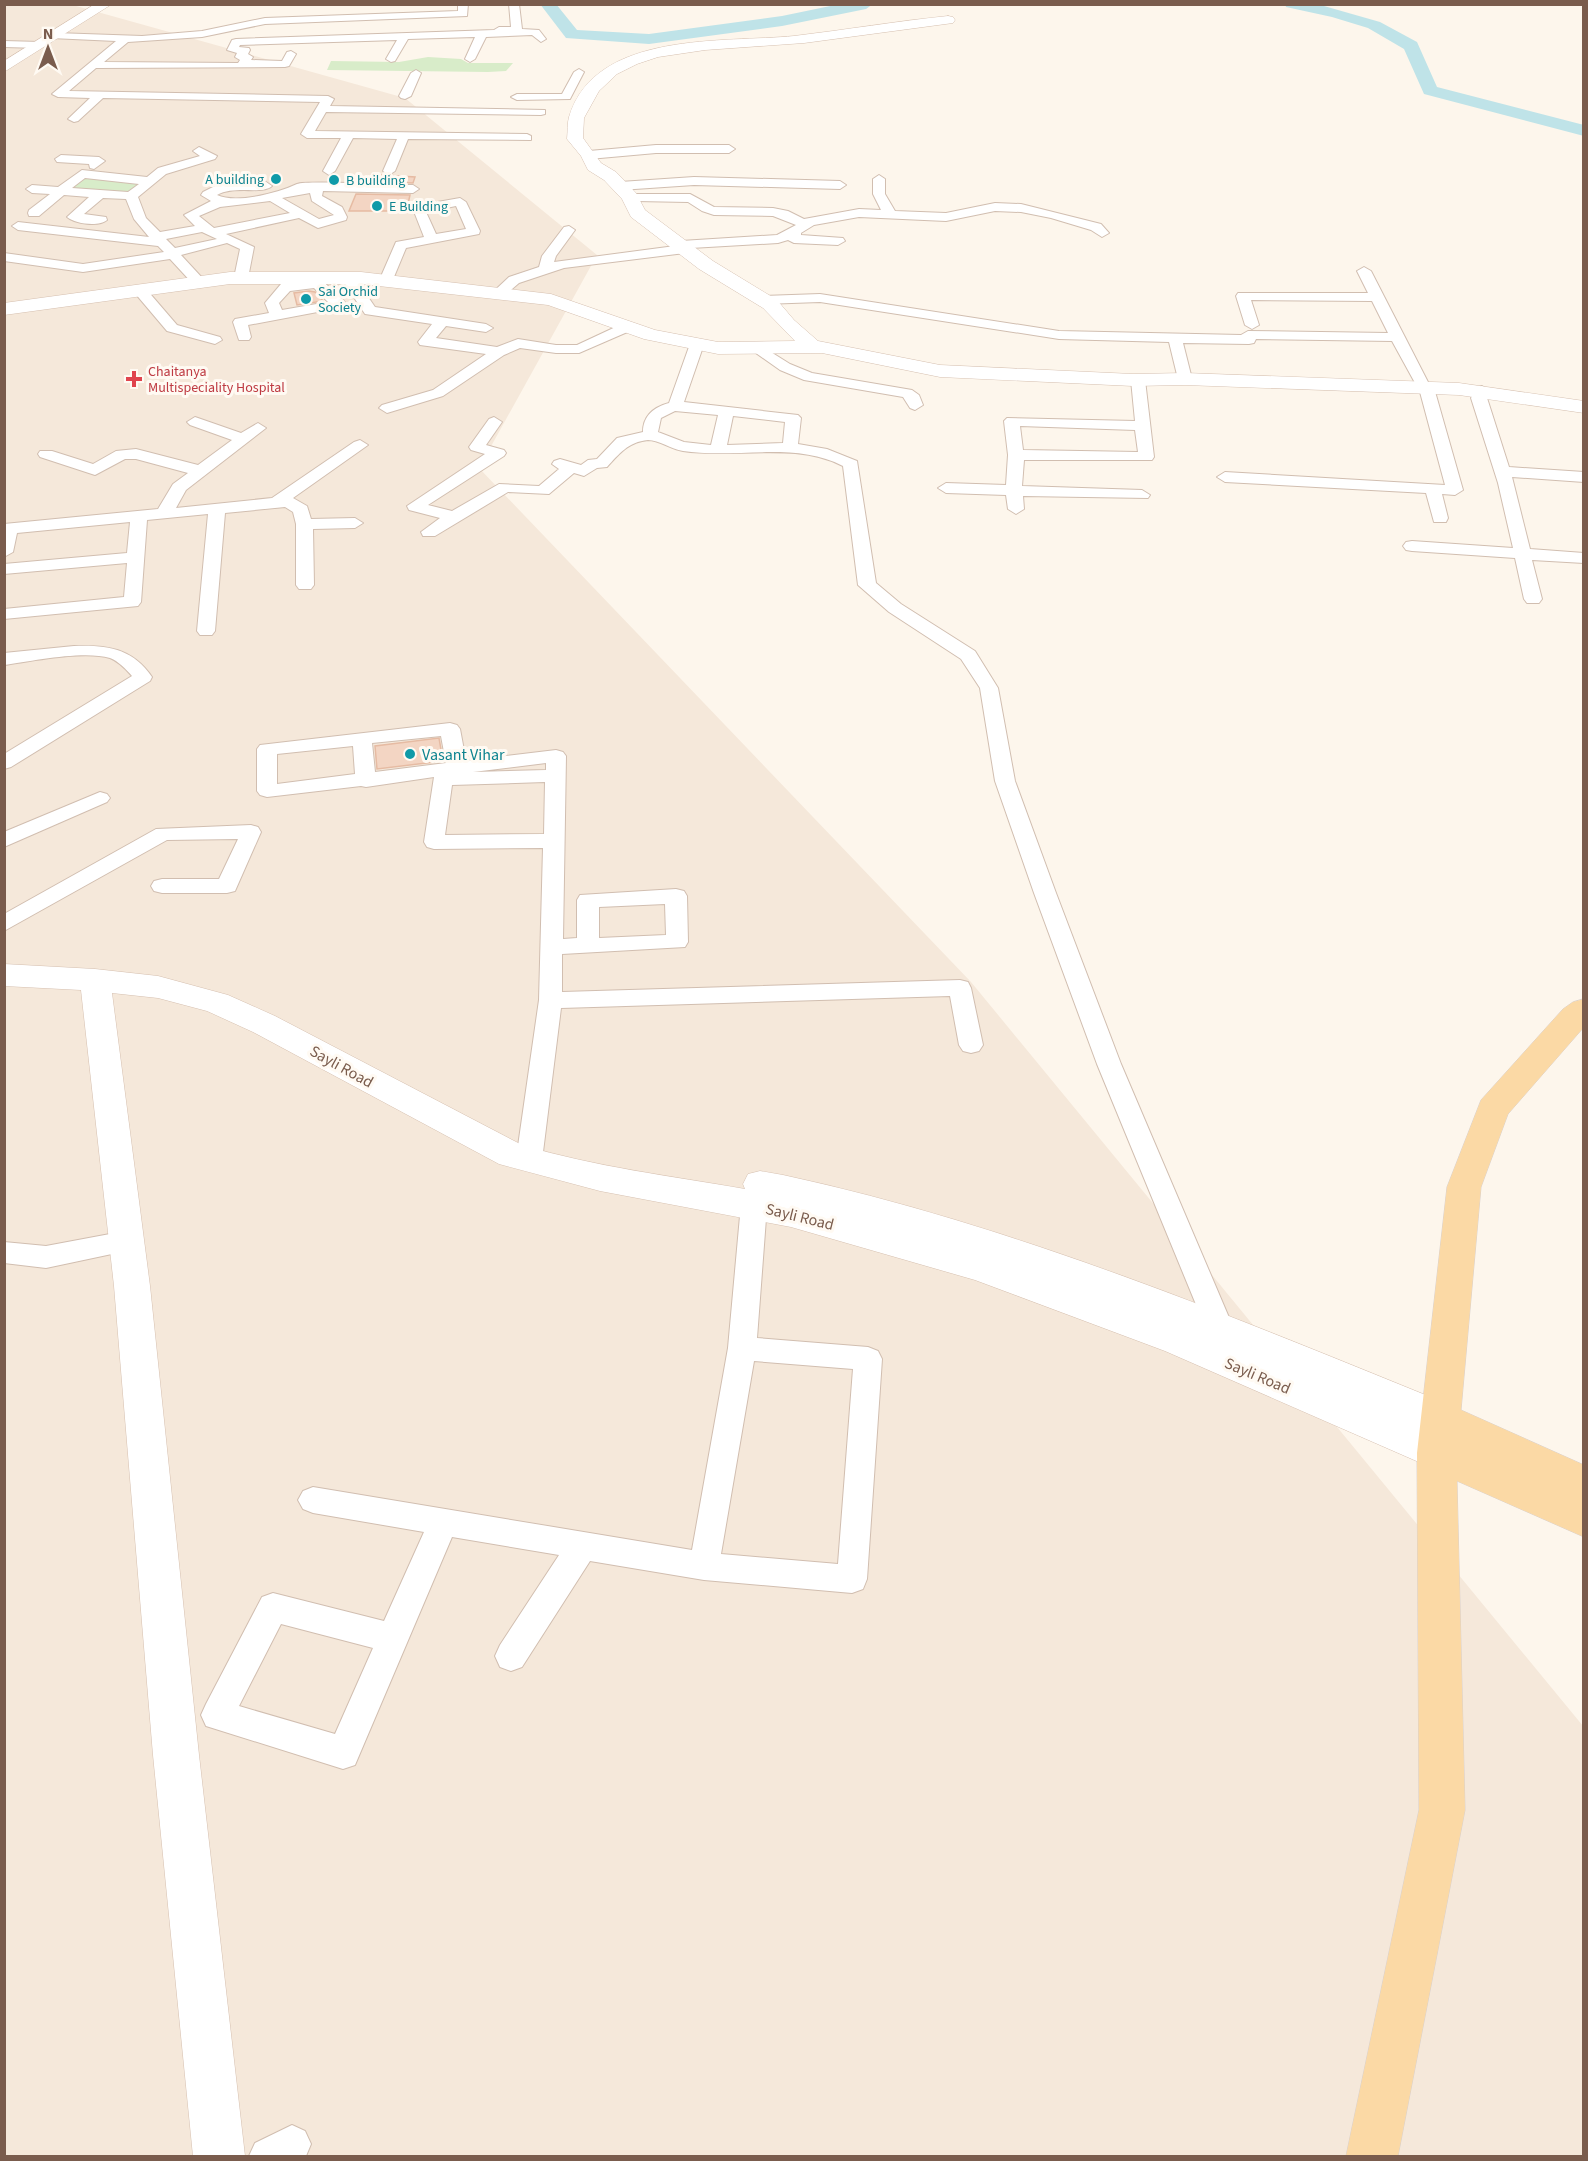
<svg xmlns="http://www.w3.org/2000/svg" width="1588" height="2161" viewBox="0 0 1588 2161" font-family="'Source Sans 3',sans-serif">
	<rect width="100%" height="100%" fill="#fdf6ec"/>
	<path fill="#f5e8da" d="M69 4 405 98 597 255 479 468 971 982 1583 1726 1584 2156H5L4 5Z"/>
	<path fill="#d8ecc9" d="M428 57 461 59 468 63H513L506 71 488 72 327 70 331 61 399 62Z
		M88 175 142 182 128 193 69 190Z"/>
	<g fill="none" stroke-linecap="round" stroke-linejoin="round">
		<path fill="#bfe3e8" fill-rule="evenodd" d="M540 4H556L577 30 649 34 782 16 840 4H873L866 9 782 26 649 44 566 38Z
			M1285 4H1317L1380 22 1417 42 1437 87 1584 125V136L1424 94 1404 49 1368 28 1332 17 1286 7Z"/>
	</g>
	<path fill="#f3d5c3" stroke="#e6bba3" stroke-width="1.5" d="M364 176 384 175 415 177 413 183 362 181Z
		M356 194 410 195 408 204H404L403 211H349Z
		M309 291 315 292 323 301 297 305 294 293Z
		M439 738 443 761 377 769 375 746Z"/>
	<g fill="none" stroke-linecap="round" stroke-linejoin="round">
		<defs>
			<path id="street" d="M458 4H468L467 16 265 24 202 37 128 42 104 62 238 63 240 60 235 57 237 53 227 50 232 40 236 39 494 30 499 27H511L509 4H519L522 29 539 30 546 39 541 42 532 35 486 37 475 59 470 62 465 59 475 37 408 39 395 61 391 62 386 59 397 40 240 45 239 47 249 48 250 50 248 54 253 57 251 60 282 61 287 52 291 51 296 54 289 66 285 67 96 68 69 91 328 96 334 99 330 106 545 110V114L541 115 326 112 315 131 527 134 531 136V140L408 139 395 171 389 175 383 171 397 139 353 138 335 171 329 175 323 171 341 138H307L301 134 320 102 103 98 78 121 74 122 68 119 90 98 58 97 52 94 116 41 51 38 50 36 55 33 142 36 202 31 265 18 458 11Z
				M4 41 40 42 45 45 40 48 4 47Z
				M579 69 584 72 570 99 517 100 511 97 517 94H562L574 72Z
				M416 70 421 73 411 96 405 99 401 98 399 96 411 73Z
				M656 145H729L735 149 729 153H656L589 159 583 155 589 151Z
				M199 147 217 156 215 159 166 174 138 197 146 218 160 232 195 226 184 215 211 201 201 195 203 192 225 181 266 182 272 186C262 195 235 185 217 195 236 204 278 193 297 184 306 180 396 185 413 185L419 189 413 193 323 191 322 196 342 207 347 217 346 220 318 228 299 218 226 234 254 247 248 278 241 282 234 278 240 249 227 243 181 255 206 282 199 286 194 285 170 259 83 272 4 261V253L83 264 164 252 158 246 18 230 12 226 18 222 149 237 134 219 126 199 103 198 84 214 106 217 107 220C99 227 75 224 67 217L89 197 64 195 39 216H29L28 213 29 210 50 194 32 193 26 189 32 185 58 187 82 170 147 177 158 168 200 156 193 151ZM85 178 139 184 128 192 72 188ZM310 193 312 201 334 215 319 219 282 198ZM270 201 290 213 214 228 199 216 220 207ZM202 232 217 239 175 248 166 239Z
				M61 155 99 157 105 161 94 169 90 168 89 164 57 162 55 159Z
				M879 175 885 179V194L895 211 946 213 995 203 1021 204 1101 224 1109 233 1102 237 1091 230 1051 218 1021 212 995 211 946 221 859 217 814 225 801 233V235L843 238 845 241 838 245 794 243 788 240 778 243 691 248 690 252 685 253 564 268 519 283 504 296 499 297 492 293 509 277 539 267 542 256 564 227 569 226 575 230 556 256 554 262 675 246 676 242 681 241 777 235 796 225 773 216 714 215 702 211 688 202 636 201 632 200 630 197 632 194H690L714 207 773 208 788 211 804 219 859 209 881 210 873 194V179Z
				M694 177 840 181 846 185 840 189 694 185 620 190 614 186 620 182Z
				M460 198 466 202 480 231 479 234 406 248 391 284H381L379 281 396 242 424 237 413 209 415 206ZM456 206 466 229 436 234 426 212Z
				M1364 267 1371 271 1429 384 1434 388 1463 490 1455 495 1442 494 1448 518 1446 522H1434L1426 493 1225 482 1217 477 1225 472 1445 485 1420 392 1392 341 1256 339 1254 343 1249 344 1183 343 1192 379 1185 383 1178 379 1169 342 1059 339 820 302 763 304 756 300 763 296 820 294 1059 331 1241 335 1248 331 1388 333 1372 301 1251 300 1259 325 1252 329 1245 325 1236 296 1238 293H1368L1357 271Z
				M311 274 316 275 344 301 346 304 344 307 248 325 251 337 249 340H239L233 322 235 319 269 313 265 303 281 284 306 281 304 278ZM314 288 328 302 282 310 279 303 290 291Z
				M348 274 353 275 375 307 486 324 493 328 486 332 446 326 436 338 497 347 518 339 556 345H577L622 324 627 323 634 327 632 330 579 353H556L520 348 504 355 443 396 387 413 379 408 382 405 433 390 486 354 420 345 418 342 432 324 365 314 341 278Z
				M141 288 146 289 177 325 220 337 222 340 215 344 167 331 134 292Z
				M697 340 704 344 684 402 798 415 801 418 798 444 827 449 857 461 876 583 901 604 975 651 998 688 1015 781 1056 893 1121 1064 1239 1341 1235 1349 1225 1352 1215 1349 1211 1341 1097 1064 1034 893 995 781 980 688 961 659 889 612 858 585 843 466C795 441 735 459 683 451 671 449 659 440 648 440 628 442 619 454 607 467L597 468 584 476 574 473 549 494 508 492 435 536H423L421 532 440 518 409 510 407 506 485 454 471 450 469 447 489 419 494 417 502 422 486 445 504 450 506 453 504 456 428 505 452 511 499 484 539 486 559 469 552 464 554 461 560 459 581 465 588 460 597 459 617 438 643 432C643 416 654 407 669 403L690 344ZM675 411 718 415 711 445 684 442 658 432 661 418ZM733 416 785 422 783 443 727 445Z
				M758 344 790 364 812 373 912 390 919 395 923 405 915 410 910 408 903 397 804 380 780 370 753 351 751 348 753 345Z
				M1138 376 1145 380 1154 457 1152 460H1024L1022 486 1142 490 1150 495 1148 498 1023 496 1024 509 1016 514 1008 509 1006 495 946 493 938 488 946 483 1006 485 1008 455 1004 421 1007 418 1135 421 1131 380ZM1020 426 1135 430 1138 452 1023 450Z
				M1482 386 1490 391 1487 398 1509 467 1584 472V482L1512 477 1530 549 1584 553V563L1532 560 1542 599 1539 603H1527L1524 599 1515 558 1412 551 1406 550 1403 546 1406 542 1412 541 1513 548 1498 483 1471 398 1477 388Z
				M195 417 241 433 258 423 266 428 186 490 176 508 272 498 354 442 360 440 368 445 293 498 307 506 311 519 355 518 363 523 355 528 313 529 314 585 311 589H299L296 585V524L293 512 285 507 225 513 215 631 212 635H200L197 631 208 514 147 520 141 602 138 606 4 619V609L124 597 127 563 4 574V564L127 553 130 522 17 533 13 552 4 557V524L158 509 173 484 188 473 136 459H125L95 475 40 457 38 454 40 451H52L93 464 116 451 136 449 198 465 232 440 190 425 187 422Z
				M74 646C107 645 132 648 152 677L150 681 11 767 4 769V754L132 676C126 669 118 661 110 658 84 650 32 661 4 665V653Z
				M450 723 457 725 460 729 466 761 556 750 563 752 566 756 563 939 577 938V900L580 895 676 889 684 891 687 896 688 942 685 947 562 954V992L960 980 968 982 971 988 983 1045 979 1051 971 1053 963 1051 959 1045 950 996 561 1008 542 1160 538 1167 529 1170 520 1167 516 1160 539 1000 543 848 434 849 427 847 424 842 434 777 366 787 361 786 267 797 260 795 257 791V749L260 745ZM441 736 446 763 375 772 372 743ZM353 746 355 774 277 784V754ZM546 763V770L473 772ZM545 782 544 834 445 835 452 785ZM665 904 666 935 599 938V907Z
				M100 792 107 794 110 798 107 802 4 847V832Z
				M251 825 258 827 261 832 235 891 227 893H162L154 891 151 886 154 881 162 879H219L238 839 167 840 4 931V914L156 829Z
				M754 1195 763 1198 767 1205 757 1338 868 1347 878 1351 882 1359 867 1579 863 1589 852 1593 704 1580 590 1561 522 1667 511 1671 500 1667 495 1656 500 1645 559 1555 452 1537 355 1765 343 1769 206 1726 201 1715 206 1704 262 1597 273 1593 384 1621 424 1532 313 1513 303 1509 298 1500 303 1491 313 1487 692 1550 728 1348 741 1205 745 1198ZM754 1361 853 1369 838 1564 721 1554ZM281 1624 373 1648 335 1734 239 1706Z
				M126 1231 135 1234 139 1241 135 1248 126 1251 46 1268 4 1263V1242L46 1246Z
				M292 2125 305 2131 311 2144 306 2156H249L255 2143Z"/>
			<path id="secondary" d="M95 4H112L4 72V61Z
				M948 16 953 17 955 20 953 23 804 43 705 50 658 57 637 64 617 74 599 91 584 118 583 138 601 163 616 172 636 193 645 210 713 261 777 300 794 320 818 341 940 365 1133 374 1185 373 1459 383 1584 401V413L1459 395 1185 385 1133 386 940 377 822 353 718 354 644 339 548 305 361 284H230L4 315V303L230 272H361L551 294 655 330 718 342 795 341 763 308 699 269 631 217 622 199 604 180 588 170 581 156 567 139C568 131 567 124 569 117 595 30 725 43 794 36 846 30 897 21 948 16Z
				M4 964 95 969 158 976 228 995 275 1016 522 1145C595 1167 671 1176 745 1189L743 1184 748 1174 760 1171 783 1175C1015 1225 1236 1318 1455 1407L1461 1419 1455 1431 1441 1436 1437 1434 1451 1441 1457 1453 1451 1465 1437 1470 1165 1351 975 1280 791 1227 600 1191 499 1164 253 1032 207 1011 158 998 112 993 150 1286 199 1755 245 2156H193L153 1755 114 1286 81 990 4 986Z"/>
			<path id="primary" d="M1584 999V1027L1508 1114 1481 1187 1461 1410 1584 1465V1537L1457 1481 1465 1810 1398 2156H1346L1419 1810 1417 1453 1447 1187 1481 1100 1563 1009 1573 1002Z"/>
		</defs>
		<use href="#street" stroke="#d1beb0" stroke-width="2"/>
		<use href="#secondary" stroke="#d6c0b0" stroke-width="1"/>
		<use href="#primary" stroke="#dad1cd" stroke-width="1"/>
		<use href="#street" fill="#fff" fill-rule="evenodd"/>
		<use href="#secondary" fill="#fff" fill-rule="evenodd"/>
		<use href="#primary" fill="#fbd9a5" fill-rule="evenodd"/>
	</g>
	<g fill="#0f9aa8" stroke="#fffaf3" stroke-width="2">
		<circle cx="276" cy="179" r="6"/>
		<circle cx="334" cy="180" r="6"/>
		<circle cx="377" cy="206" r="6"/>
		<circle cx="306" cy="299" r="6"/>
		<circle cx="410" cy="754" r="6"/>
	</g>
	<path fill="#e0444e" stroke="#fffaf3" stroke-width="2" d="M131 370h6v6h6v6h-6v6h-6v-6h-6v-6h6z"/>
	<g text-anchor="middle" stroke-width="6" stroke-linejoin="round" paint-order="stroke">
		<g font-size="14" fill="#0d838f" stroke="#fffaf3" text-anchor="start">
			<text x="264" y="184" text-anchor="end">A building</text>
			<text x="346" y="185">B building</text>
			<text x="389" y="211">E Building</text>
			<text x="318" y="296">Sai Orchid<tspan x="318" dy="16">Society</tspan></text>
		</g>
		<g font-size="14" fill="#be3a42" stroke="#fffaf3" text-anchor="start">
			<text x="148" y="376">Chaitanya<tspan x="148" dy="16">Multispeciality Hospital</tspan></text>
		</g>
		<g font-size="16" fill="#0d838f" stroke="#fffaf3" text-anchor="start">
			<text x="422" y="760">Vasant Vihar</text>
		</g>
		<g font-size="16" fill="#7a5c4d" stroke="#fffaf3">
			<text transform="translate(342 1066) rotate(29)" y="6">Sayli Road</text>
			<text transform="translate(800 1216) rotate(14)" y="6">Sayli Road</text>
			<text transform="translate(1258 1375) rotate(23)" y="6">Sayli Road</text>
		</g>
	</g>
	<rect width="1588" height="2161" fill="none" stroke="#7a5c4d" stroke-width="12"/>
	<g transform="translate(48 48)" stroke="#fffaf3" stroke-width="4.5" paint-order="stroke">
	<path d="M0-4.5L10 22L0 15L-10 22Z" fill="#7a5c4d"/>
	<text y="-9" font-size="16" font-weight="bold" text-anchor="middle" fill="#7a5c4d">N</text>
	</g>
</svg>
